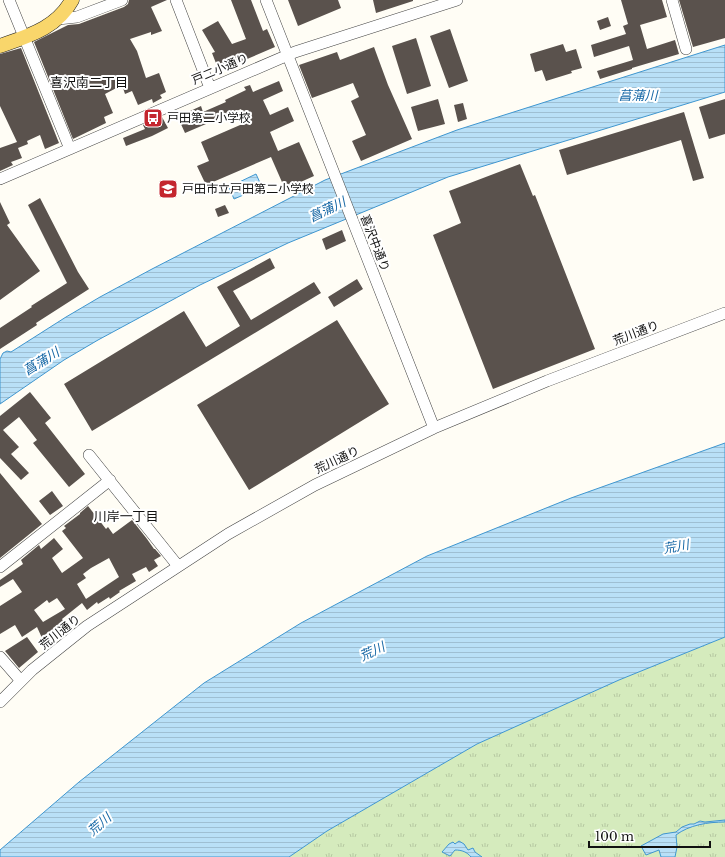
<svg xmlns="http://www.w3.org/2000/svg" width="725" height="857" viewBox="0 0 725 857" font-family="'Libre Baskerville','Noto Sans JP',serif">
	<defs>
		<pattern id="grass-tufts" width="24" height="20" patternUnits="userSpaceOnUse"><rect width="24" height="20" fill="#d5ebbd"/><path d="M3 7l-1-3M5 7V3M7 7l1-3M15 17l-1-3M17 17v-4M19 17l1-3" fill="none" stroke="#b6c8a1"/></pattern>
		<pattern id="water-rules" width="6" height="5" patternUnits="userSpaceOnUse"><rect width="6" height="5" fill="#b9e0f7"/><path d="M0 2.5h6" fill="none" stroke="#9ebfd3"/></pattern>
	</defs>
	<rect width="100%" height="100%" fill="#fffdf5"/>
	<path fill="url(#grass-tufts)" d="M725 637V857H289L327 831 477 744 619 680Z"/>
	<path fill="url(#water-rules)" stroke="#3f96cf" d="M725 45V92L448 177 288 243 200 285 98 340 64 360 0 404V359L3 353 7 351 11 352 66 317 100 297 152 269 325 180 457 130Z
		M256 174 262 187 234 199 229 187Z
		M725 443V637L619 680 477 744 327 831 289 857H0V850L79 782 204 683 301 623 427 556 571 498Z
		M725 820V822C708 822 689 825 676 835L677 847 675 857H661L659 850 646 855 641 846 663 834 676 832 682 827 690 824H694L700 821 705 822Z
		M459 841 464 844 468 850 473 848 475 852 482 857H471C467 852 462 850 455 850L450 856 442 852 449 844 453 842 455 844Z"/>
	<path fill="#5a524d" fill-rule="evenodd" d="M129 0H167L151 7 162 31 151 35V32L130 39 137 51 146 78 159 73 166 92 160 95 162 98 153 103 152 99 138 105 132 91 125 94 122 85 105 94 113 113 104 117 106 123 73 139 34 42 68 25 79 24 124 7 128 4Z
		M231 0H251L263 31 267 29 275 47 219 71 212 53 215 52 202 30 218 21 232 44 246 39Z
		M288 0H338L341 8 298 26Z
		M373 0H413V1L376 13Z
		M621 0H662L667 17 640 25 647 49 675 40 679 54 632 68V69L600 79 597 71 633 60 629 46 594 57 591 45 626 34 623 26 628 24Z
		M679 0H725V38L693 47Z
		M608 17 611 26 600 30 597 21Z
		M450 29 468 81 449 88 430 36Z
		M416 38 431 86 407 94 392 46Z
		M563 44 566 52 576 49 582 68 571 71 572 73 546 81 542 70 535 72 530 54Z
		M374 47 388 85 412 139 361 161 352 141 366 135 351 101 359 97 353 83 312 98 299 65 337 52 340 60Z
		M21 48 59 143 45 149 40 135 27 141 28 144 18 148 22 158 11 162 13 165 0 171V148L17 142 0 106V54Z
		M279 81 283 91 263 100 270 115 288 107 294 121 270 132 278 151 299 142 314 176 285 189 271 157 206 185 197 166 209 161 201 142 247 122 241 109 185 133 180 122 190 118 188 112 201 106 203 112 226 102 225 100 246 90 244 87 250 85 253 92Z
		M438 99 445 124 418 131 411 107Z
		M725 99V134L709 139 699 107Z
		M463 103 467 119 458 122 454 105Z
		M684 112 704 178 693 181 681 140 567 175 559 150Z
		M162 117 168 128 152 136 126 146 123 138 145 129 143 125Z
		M520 164 533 196 535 195 595 349 493 389 433 235 461 223 449 191Z
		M40 198 78 272 89 289 36 323 37 325 0 349V328L32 307 31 306 67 283 28 205Z
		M0 202 10 223 7 225 40 271 0 300Z
		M225 205 229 213 218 217 215 209Z
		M342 230 346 241 326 250 322 239Z
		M270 258 275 268 233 291 251 320 314 282 321 293 92 431 64 384 184 311 206 347 240 326 217 287Z
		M357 279 363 289 334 307 328 297Z
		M337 320 389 404 249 490 197 405Z
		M30 392 51 418 45 423 85 474 69 487 33 443 37 440 19 417 3 430 19 447 11 454 29 473 21 480 0 458V416Z
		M0 473 42 524 0 558Z
		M52 491 63 506 50 515 39 501Z
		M88 506 106 529 108 527 113 534 132 520 147 539 154 549H155L161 556 154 560 158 566 149 572 146 567 132 574 136 581 119 591 120 592 110 599 109 597 98 604 97 602 87 610 82 603 62 619 65 624 42 638 37 627 22 637 15 625 0 634V606L22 592 13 579 0 587V580L23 564 21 560 39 545 41 549 54 538 63 549 52 558 62 573 83 558 62 531 66 528 64 526 80 514V513ZM109 558 119 577 86 599 77 584 86 578 83 574 91 568ZM57 598 65 609 43 622 34 610 47 600 49 603Z
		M27 637 38 652 19 668 5 651Z"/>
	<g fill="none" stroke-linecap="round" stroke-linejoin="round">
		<defs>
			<path id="minor" d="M9 0 70 149
				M176 0 210 88
				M266 0 434 428
				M672 0 686 49
				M58 19 77 17 122 0
				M0 179 295 52 457 0
				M89 455 178 566
				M0 567 110 480
				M0 657 21 681
				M0 702 32 670 87 626 228 534 315 485 434 428 547 381 725 313"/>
			<path id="major" d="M0 46C28 36 57 28 72 0"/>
		</defs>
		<use href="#minor" stroke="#444" stroke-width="12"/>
		<use href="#major" stroke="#222" stroke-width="15"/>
		<use href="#minor" stroke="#fff" stroke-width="11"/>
		<use href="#major" stroke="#f9d66b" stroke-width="14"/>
	</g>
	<defs>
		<symbol id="bus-square" viewBox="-11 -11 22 22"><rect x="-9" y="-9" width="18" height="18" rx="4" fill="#c4262e" stroke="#fff"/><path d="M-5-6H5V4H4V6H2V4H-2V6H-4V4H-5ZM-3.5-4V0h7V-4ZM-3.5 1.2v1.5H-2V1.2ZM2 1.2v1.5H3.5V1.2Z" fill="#fff"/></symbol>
		<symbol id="school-square" viewBox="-11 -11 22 22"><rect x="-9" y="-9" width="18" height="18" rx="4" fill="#c4262e" stroke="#fff"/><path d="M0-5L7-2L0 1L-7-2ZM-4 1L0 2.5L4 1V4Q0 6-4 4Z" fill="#fff"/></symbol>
	</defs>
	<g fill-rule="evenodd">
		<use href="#bus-square" x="142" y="107" width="22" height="22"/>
		<use href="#school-square" x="157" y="178" width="22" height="22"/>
	</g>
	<g text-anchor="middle" stroke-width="4" stroke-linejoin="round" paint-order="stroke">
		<g font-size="12" fill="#111" stroke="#fff">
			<text transform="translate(220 69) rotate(-23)" y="4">戸二小通り</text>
			<text transform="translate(375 243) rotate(69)" y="4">喜沢中通り</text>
			<text transform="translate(636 333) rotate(-21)" y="4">荒川通り</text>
			<text transform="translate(337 460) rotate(-25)" y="4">荒川通り</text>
			<text transform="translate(60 632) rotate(-38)" y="4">荒川通り</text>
		</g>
		<g font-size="12" fill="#111" stroke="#fff" text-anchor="start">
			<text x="167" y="122">戸田第二小学校</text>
			<text x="182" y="193">戸田市立戸田第二小学校</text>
		</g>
		<g font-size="13" fill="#111" stroke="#fff">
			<text x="89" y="87">喜沢南二丁目</text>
			<text x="126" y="521">川岸一丁目</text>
		</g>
		<g font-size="13" font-style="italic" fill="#1768a6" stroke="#fff">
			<text x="638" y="100">菖蒲川</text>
			<text transform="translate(327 209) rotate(-26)" y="5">菖蒲川</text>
			<text transform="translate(41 361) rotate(-32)" y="5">菖蒲川</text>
			<text transform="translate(676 546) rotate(-10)" y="5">荒川</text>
			<text transform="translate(372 651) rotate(-25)" y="5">荒川</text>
			<text transform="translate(99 824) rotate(-41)" y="5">荒川</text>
		</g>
	</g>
	<path d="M589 841v6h121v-6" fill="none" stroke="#111111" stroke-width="2"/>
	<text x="595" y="841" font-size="12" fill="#111111" stroke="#ffffff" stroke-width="3" paint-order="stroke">100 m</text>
</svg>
